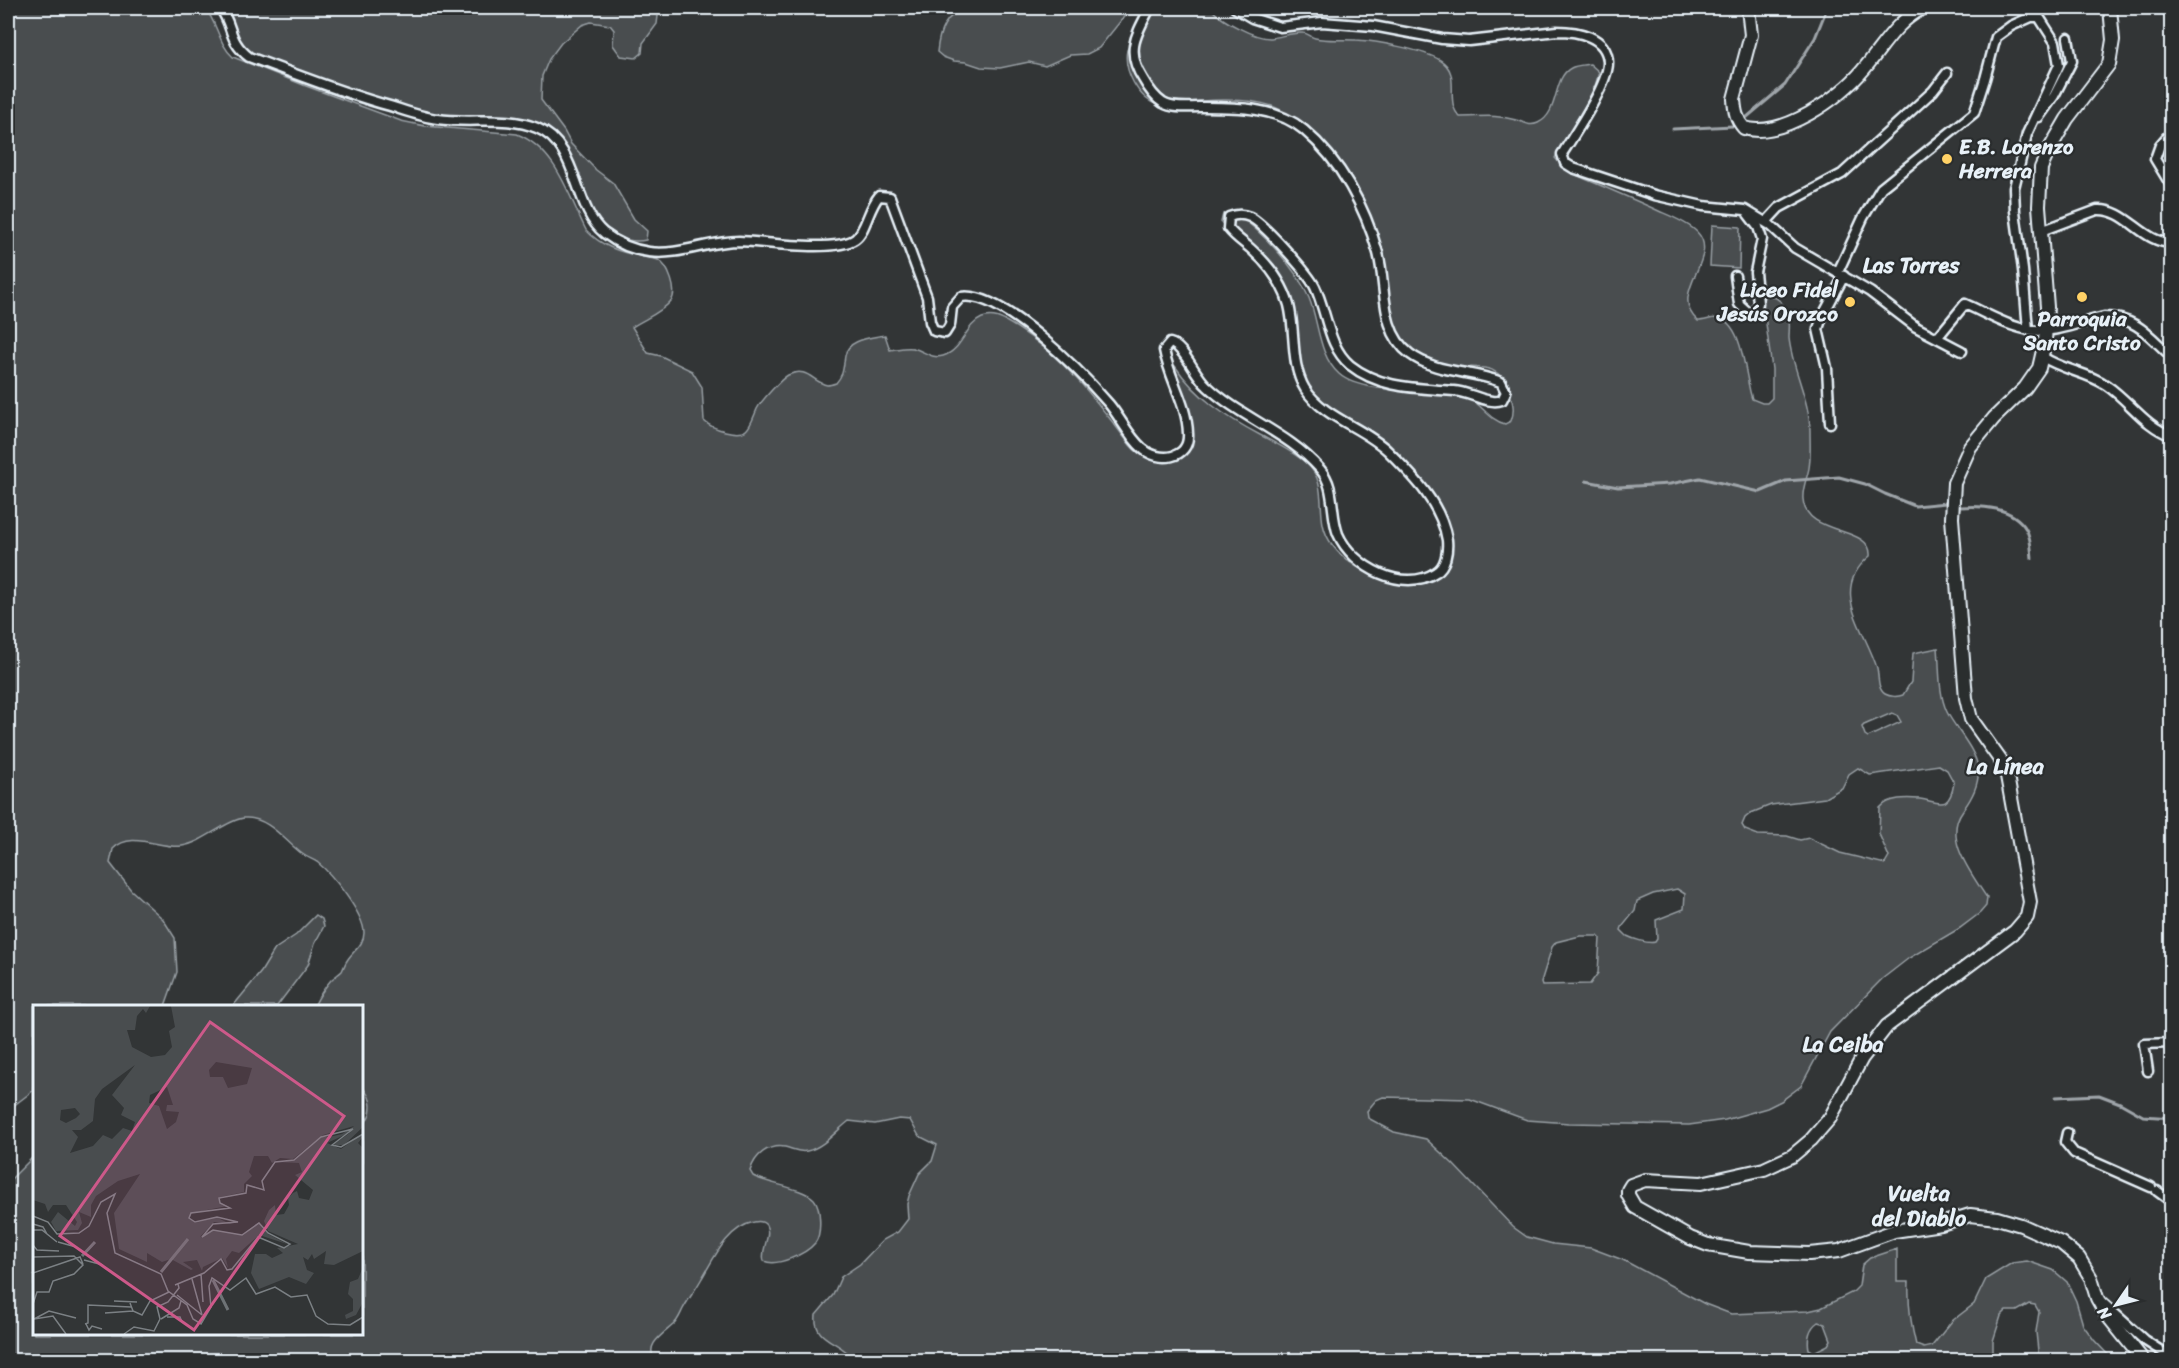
<svg xmlns="http://www.w3.org/2000/svg" width="2179" height="1368" viewBox="0 0 2179 1368" font-family="Sriracha,sans-serif">
	<rect width="100%" height="100%" fill="#323536"/>
	<filter id="ink" filterUnits="userSpaceOnUse"><feTurbulence type="fractalNoise" baseFrequency=".0167" numOctaves="2"/><feDisplacementMap in="SourceGraphic" scale="12" xChannelSelector="R" yChannelSelector="G"/><feConvolveMatrix kernelMatrix="1 2 1 2 8 2 1 2 1" color-interpolation-filters="sRGB"/></filter>
	<g filter="url(#ink)">
		<path fill="#494d4f" stroke="#989fa4" stroke-width="1.5" fill-rule="evenodd" d="M8 8H205C217 22 219 45 233 57L306 86 401 121 425 126 517 134C557 150 568 195 586 230 601 246 619 252 640 256 645 258 653 258 658 260 669 266 678 292 671 301 661 313 644 319 632 327L648 353 661 356 692 371 702 387 704 421C709 426 717 429 725 431 749 437 749 428 757 409 761 401 781 379 788 375 808 366 812 382 827 385 830 385 833 384 836 383 844 374 843 368 845 356 847 339 871 338 885 335L890 350C898 349 905 347 913 348 924 351 931 359 943 356 962 351 965 325 982 318 995 313 1005 321 1016 327 1064 357 1096 400 1130 445 1142 460 1154 459 1173 458L1184 447 1186 429 1170 366H1175C1197 398 1226 417 1260 435 1275 443 1293 451 1307 464 1325 480 1319 503 1323 524 1329 556 1373 583 1404 581 1415 581 1428 574 1439 570L1450 539 1449 529 1443 512 1422 482 1336 413 1300 386 1295 377 1293 361 1292 306 1286 286 1270 264 1227 230 1221 222 1223 214 1234 212C1261 231 1296 267 1309 298 1319 322 1318 355 1339 374 1362 395 1429 389 1460 395 1479 398 1487 420 1505 424L1511 421C1515 411 1513 403 1510 393 1498 358 1476 370 1448 367 1437 366 1426 362 1415 360 1402 343 1386 327 1381 306 1377 289 1380 269 1375 252 1363 207 1317 123 1272 106 1240 95 1192 102 1158 105 1138 99 1123 70 1127 50L1150 8H1211C1219 20 1256 39 1271 38 1281 37 1292 32 1303 33 1308 33 1310 37 1315 38 1327 41 1343 39 1356 40 1377 41 1423 50 1440 60 1463 74 1443 101 1460 117 1480 117 1496 114 1516 120 1524 122 1529 127 1538 123 1560 113 1552 78 1571 68 1576 65 1584 65 1590 64L1599 72 1594 90 1555 158 1564 168 1576 175C1604 187 1633 199 1661 212 1673 217 1688 223 1697 232 1722 257 1666 294 1698 321 1704 321 1711 318 1717 318 1744 321 1745 380 1752 399L1762 403H1767L1772 398V369L1763 301 1766 296C1776 295 1783 303 1787 311 1791 320 1789 328 1789 338 1792 369 1810 400 1810 431 1810 444 1811 456 1809 468 1807 479 1802 488 1803 499 1805 537 1873 525 1870 556 1828 590 1865 629 1877 668 1879 676 1877 689 1885 694 1890 697 1898 697 1903 695L1911 682 1913 653 1938 648C1940 668 1938 693 1947 712 1955 728 1976 750 1978 768 1980 784 1972 798 1963 810 1942 838 1972 874 1987 898L1986 906 1980 913 1960 928 1909 958 1882 979 1830 1032 1801 1086 1781 1101 1767 1108 1725 1120 1689 1125 1569 1123 1527 1120 1470 1099 1383 1097 1376 1100 1367 1111 1368 1118 1394 1132 1426 1139 1453 1164 1513 1227 1527 1237 1553 1244 1591 1248 1623 1260 1705 1304 1731 1314 1808 1311 1821 1308 1853 1292 1859 1286 1862 1265 1870 1258 1897 1249V1282H1909C1908 1303 1911 1325 1916 1345L1924 1348 1932 1346 1952 1321 1974 1304 1986 1279 2012 1263 2027 1261 2053 1270 2067 1282 2076 1301 2083 1325 2094 1340 2113 1360H2039L2036 1332 2039 1312 2035 1305 2029 1304 2017 1311H2006L2001 1316 1993 1341V1360H1854V1354L1849 1351 1838 1355 1833 1360H854C841 1340 813 1342 816 1315L833 1295 841 1277 860 1264 883 1240 898 1232 908 1219 907 1204 909 1196 919 1174 932 1161 937 1145 919 1136 910 1120 899 1119 875 1124 849 1121C836 1131 824 1147 807 1151 799 1153 793 1149 785 1147 768 1144 755 1155 750 1171L753 1176C768 1184 803 1188 814 1199 821 1207 822 1234 815 1243 806 1254 777 1267 764 1261 760 1250 772 1236 766 1225 763 1221 758 1221 754 1222 727 1228 714 1258 702 1278 696 1289 689 1298 683 1309 680 1315 678 1321 673 1325 663 1334 643 1346 656 1360H8V1182L34 1156V1334H362V1126C374 1114 374 1099 362 1087V1006H314C318 998 325 987 331 980 334 977 339 974 342 971 344 967 345 963 348 959 354 950 364 945 364 933 364 914 332 874 317 862 312 859 306 857 301 853 285 841 268 816 244 818 226 820 203 843 182 846 160 849 131 830 113 849L110 863 131 890 163 919 175 938 177 972 165 1006H34V1090L8 1110ZM1892 713 1897 715 1901 722 1868 737 1865 735 1862 727 1864 725ZM1939 765 1947 770 1954 783C1949 812 1939 802 1920 799 1907 798 1889 797 1880 808L1879 834 1889 857 1885 864 1840 853 1809 838 1800 840 1787 836 1758 835 1745 830 1742 825 1745 818 1751 813 1771 805 1825 798 1842 788 1849 774 1858 768 1870 775ZM1677 889 1685 894 1684 909 1656 920 1657 939 1655 942C1648 944 1633 939 1627 936L1621 930 1622 927 1635 911 1637 901 1653 894ZM1580 936H1598L1600 938 1598 973 1590 984 1542 985 1541 982 1552 947 1556 942ZM1818 1322 1825 1324 1831 1340 1828 1345 1814 1352 1809 1349C1807 1339 1809 1328 1818 1322Z
			M215 8H651L658 16 657 24 643 43 642 53 636 58 621 56 613 45 614 30 610 25 591 22 582 25 561 43 549 59 542 76 541 100 564 131 571 144 596 170 613 183 634 219 647 231 646 240C629 244 603 234 593 220 589 214 586 206 583 199 571 174 561 148 540 128 521 110 488 118 465 117 446 117 428 115 410 111L252 55 241 48Z
			M966 8H1131L1099 48 1087 54 1070 55 1045 66 1029 62 1000 68 981 67 966 62 954 61 943 57 937 52C939 31 945 15 966 8Z
			M1712 225 1740 227 1739 268 1710 266Z
			M316 915 322 919 324 926 315 943 308 965 277 1006H233L261 972 275 949 296 935Z"/>
		<g fill="none" stroke-linecap="round" stroke-linejoin="round">
			<path stroke="#9fa5aa" stroke-width="3" d="M1746 118 1785 85 1815 38 1827 8
				M1673 129 1733 126
				M1586 481 1618 487 1670 484 1700 478 1760 492 1786 481 1839 477 1865 484 1885 494 1915 506 1946 503
				M1960 507C1982 505 2013 507 2026 529 2031 537 2031 549 2032 558
				M2055 1097 2099 1095 2120 1103 2143 1116 2172 1118"/>
			<defs>
				<path id="street" d="M220 8C234 26 227 40 249 57 296 74 342 93 390 106 406 111 422 117 438 119 471 124 506 115 537 128 579 145 573 208 604 233 617 243 633 250 649 252 680 256 708 241 739 241 765 242 835 253 855 239 866 231 868 209 879 196L890 197 927 297 930 322 934 331 945 333 950 325 952 307 961 297C1002 290 1083 374 1109 404 1120 417 1129 437 1142 448 1158 463 1190 460 1188 433 1187 404 1169 378 1164 350L1170 343C1184 346 1195 376 1207 386 1241 418 1289 433 1320 469 1336 487 1330 513 1338 534 1352 567 1404 594 1436 572 1446 566 1448 551 1447 540 1441 503 1413 476 1388 451 1363 427 1324 418 1305 389 1290 364 1296 332 1289 305 1283 284 1268 264 1251 249 1243 242 1235 237 1228 228L1229 217C1236 214 1243 214 1250 217 1264 224 1308 273 1315 287 1327 312 1328 347 1350 365 1380 389 1418 388 1454 391 1470 392 1488 405 1502 400L1506 392 1501 382C1471 370 1437 374 1410 354 1379 331 1387 286 1378 253 1365 207 1341 161 1304 130 1276 106 1233 107 1199 107 1188 107 1173 109 1163 103 1154 97 1148 88 1143 79 1125 51 1136 35 1150 8
					M1235 8 1252 18 1280 27 1322 22 1373 26 1442 39 1469 41 1557 31C1577 31 1607 36 1608 62 1609 83 1574 135 1562 154L1565 163 1573 168 1654 195 1703 206 1745 210 1770 225 1795 248 1870 292 1916 327 1962 351
					M2039 117 2054 96 2072 61 2068 38
					M2172 131 2160 145 2155 159 2172 187
					M1766 222 1779 208 1842 174 1933 91 1947 73
					M2041 231 2097 210C2127 208 2142 243 2172 243
					M1838 272 1863 218 1881 188 1974 113 1985 79 1996 37 2011 26 2031 17H2039L2055 42 2059 65 2027 134 2014 188 2015 211 2023 270 2028 330
					M1735 276 1739 304 1749 313 1756 311 1758 303 1755 272 1762 239 1758 227 1748 214
					M1937 338 1965 304C1990 315 2016 332 2044 331 2063 330 2085 321 2104 317 2137 317 2150 337 2172 357
					M2043 357C2062 370 2087 372 2106 385 2130 401 2144 426 2172 436
					M1830 423 1827 368 1818 329 1822 317 1844 276
					M2148 1071 2144 1044 2172 1043
					M2067 1133 2065 1142 2074 1153 2151 1187
					M2157 1191 2172 1202
					M2102 1302 2144 1340 2172 1358"/>
				<path id="secondary" d="M1748 8 1751 35 1734 99C1735 111 1736 119 1744 128 1782 139 1840 98 1863 70 1883 47 1895 22 1923 8
					M2110 8 2113 40 2109 64 2067 119 2049 150 2041 168 2039 206 2047 307 2045 342 2039 368 2025 388 1994 418 1970 447 1954 483 1952 518 1966 698 1971 719 2003 764 2007 776 2030 902 2027 917 2015 931 1887 1026 1862 1058 1830 1118 1811 1140 1792 1156 1764 1169 1701 1183 1645 1180 1631 1185 1628 1190V1195L1635 1207 1690 1238 1708 1245 1749 1252 1809 1254 1839 1251 1894 1231 1941 1224 1970 1215 1997 1218 2021 1225 2061 1243 2079 1258 2091 1278 2097 1298 2106 1314 2143 1360"/>
			</defs>
			<use href="#street" stroke="#e8f1f8" stroke-width="13"/>
			<use href="#secondary" stroke="#e8f1f8" stroke-width="16"/>
			<use href="#street" stroke="#2a2d2e" stroke-width="8"/>
			<use href="#secondary" stroke="#2a2d2e" stroke-width="12"/>
		</g>
	</g>
	<g fill="#ffd166" stroke="#2a2d2e" stroke-width="2">
		<circle cx="1947" cy="159" r="6"/>
		<circle cx="2082" cy="297" r="6"/>
		<circle cx="1850" cy="302" r="6"/>
	</g>
	<g text-anchor="middle" stroke-width="4.5" stroke-linejoin="round" paint-order="stroke">
		<g font-size="21" font-weight="bold" fill="#e8f1f8" stroke="#2a2d2e" text-anchor="start">
			<text x="1959" y="154">E.B. Lorenzo<tspan x="1959" dy="24">Herrera</tspan></text>
			<text x="1838" y="297" text-anchor="end">Liceo Fidel<tspan x="1838" dy="24">Jesús Orozco</tspan></text>
			<text x="2082" y="326" text-anchor="middle">Parroquia<tspan x="2082" dy="24">Santo Cristo</tspan></text>
		</g>
		<g font-size="22" font-weight="bold" fill="#e8f1f8" stroke="#2a2d2e">
			<text x="1911" y="273">Las Torres</text>
			<text x="2005" y="774">La Línea</text>
			<text x="1843" y="1052">La Ceiba</text>
			<text x="1919" y="1201">Vuelta<tspan x="1919" dy="25">del Diablo</tspan></text>
		</g>
	</g>
	<g transform="translate(33 1005)">
		<rect width="330" height="330" fill="#323536"/>
		<path d="M0 1H117L113 8 110 4 104 11 102 25H94L99 42 118 52 132 50 139 42 136 26 142 22 138 1H330V122L311 140H300L318 127 294 138 308 144 330 128V141L329 133 325 138 330 143V246L301 260 291 259 293 246 281 254 279 249 275 255 270 252 274 265 281 268 273 279 256 272 226 284 218 268 222 249H233L239 253 250 248 244 243 265 239 235 226 231 216 236 205 242 200 243 210 251 209 256 200 255 193 260 188 264 186 266 193 276 195 280 185 262 170 269 167 266 158 244 157 262 155 288 132H296L309 129 321 121 290 130 260 154 247 153 239 158 235 151H221L216 167 219 171 211 179V187L188 192 186 197 194 201 159 208 156 213 162 218 183 212 195 218 206 216 197 219 181 217 167 232 181 225 209 230 226 217 235 229 254 239 226 230 206 248 199 246 193 254 195 263 189 253 170 262 169 266 164 255 150 257 160 264 158 265 138 254 129 257 114 248V257L86 244 81 208 107 169 85 176 63 191 58 200V212L46 207 49 218 45 225 23 226 18 217 25 207 42 221 44 217 33 200H20L15 207 12 199 0 195ZM183 57 219 63 214 79 195 83 190 72H177L176 65ZM102 60 79 90 91 103 88 110 102 117 99 126 90 123 79 134 70 130 60 141 37 148 45 132 39 125H48L60 116 62 94 69 84ZM134 82 140 100H134L133 106 146 107 143 117 134 124 126 101 116 98 117 90ZM42 103 47 109 43 113 33 118 27 115 28 105ZM330 262V297L323 310 313 314 312 310 320 306V294L315 289 317 277 325 274Z" fill="#494d4f" fill-rule="evenodd"/>
		<path fill="none" stroke="#6e7376" stroke-width="3" d="M49 251 62 237M128 267 155 234M180 275 195 305"/>
		<path fill="none" stroke="#7b8084" stroke-width="1.5" d="M0 211 15 217 24 229 46 228 56 221 68 197 82 189 74 208 82 248 128 269 135 286 154 300 160 314 168 319 178 302 176 281 179 273 197 285 213 273 223 289 242 282 258 292 274 290 283 311 295 319 317 320 330 312M0 219 10 222 14 229M1 225H9L24 237M25 237 43 242M0 240 4 245 26 246M0 252 41 251 50 260 41 269 20 276 16 287H4L0 299M51 255 70 260M0 268 47 252 50 259M168 269 170 297M159 274 169 310M142 280 171 268 188 254 194 265 199 264 225 232 251 243 257 239 235 228 226 218 209 230 180 225 169 232 180 219 205 217 184 212 162 217 156 213 158 208 197 203 187 198 186 193 213 188 214 180 231 185 229 176 242 157 261 155 288 132 320 124 299 140 308 142 330 129M144 290 169 310M81 296 104 297M97 298 100 306 109 310 117 296 136 287M72 308 100 306M134 312H147L149 317M1 314 16 306 43 313M1 314 20 311 33 329M128 314 146 303 148 296M52 319 55 318V300L98 302M53 319 56 325 59 321 69 324M91 329 101 322 121 326 127 314 124 302 135 297 146 283 145 279"/>
		<path fill="#cd598a" fill-opacity="0.15" stroke="#cd598a" stroke-width="3" d="M177 17 311 111 161 325 27 231Z"/>
		<rect width="330" height="330" fill="none" stroke="#e8f1f8" stroke-width="3"/>
	</g>
	<rect width="2179" height="1368" fill="none" stroke="#2a2d2e" stroke-width="30"/>
	<rect x="15" y="15" width="2149" height="1338" fill="none" stroke="#e8f1f8" stroke-width="2" filter="url(#ink)"/>
	<g transform="translate(2116 1305) rotate(235)" stroke="#2a2d2e" stroke-width="4.5" paint-order="stroke">
	<path d="M0-4.5L10 22L0 15L-10 22Z" fill="#e8f1f8"/>
	<text y="-9" font-size="16" font-weight="bold" text-anchor="middle" fill="#e8f1f8">N</text>
	</g>
</svg>
